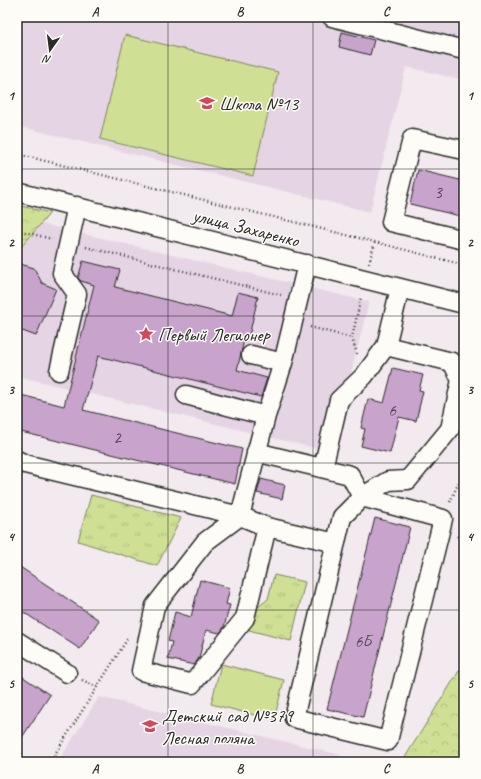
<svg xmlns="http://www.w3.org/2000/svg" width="481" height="779" viewBox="0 0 481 779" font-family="Caveat,sans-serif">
	<defs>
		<pattern id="grass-tufts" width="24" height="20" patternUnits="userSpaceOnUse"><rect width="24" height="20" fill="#cfdf93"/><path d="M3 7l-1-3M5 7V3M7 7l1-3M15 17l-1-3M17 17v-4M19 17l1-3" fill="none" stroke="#b2c07f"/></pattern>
		<pattern id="forest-crowns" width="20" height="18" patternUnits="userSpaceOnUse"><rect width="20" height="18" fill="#cfdf93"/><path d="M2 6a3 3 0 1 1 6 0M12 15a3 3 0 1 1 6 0" fill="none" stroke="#b2c07f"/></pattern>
	</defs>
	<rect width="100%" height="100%" fill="#f2eaee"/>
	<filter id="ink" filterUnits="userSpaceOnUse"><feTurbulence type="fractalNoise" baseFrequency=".025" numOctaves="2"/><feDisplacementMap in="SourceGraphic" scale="8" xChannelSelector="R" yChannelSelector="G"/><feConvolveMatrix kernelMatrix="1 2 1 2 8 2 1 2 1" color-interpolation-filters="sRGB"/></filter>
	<g filter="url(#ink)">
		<path fill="#e5d5e4" d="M17 17H464V80L406 67 370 212 17 126Z
			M17 218 369 302 331 452 17 376Z
			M99 697 341 755 337 762H58Z"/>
		<path fill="url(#grass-tufts)" stroke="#7d855f" d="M91 495 181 518 157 566 78 541Z
			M274 575 305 582 291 641 249 630 253 611 268 599Z"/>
		<path fill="url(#forest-crowns)" stroke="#7d855f" d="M17 205 50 213 17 252Z
			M464 663V762H402Z"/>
		<path fill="#cfdf93" stroke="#7d855f" d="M125 35 278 72 253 176 100 139Z
			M221 664 284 680 274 720 211 704Z"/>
		<path fill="#c8a3cc" stroke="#2b2b2b" d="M342 32 374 40 370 55 339 47Z
			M418 170 464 181V217L410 204Z
			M83 261 120 270 115 287 232 316 238 292 258 297 249 336H245L237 370 267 378 261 397 98 356 83 410 242 449 235 484 17 431V394L64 406 94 285 81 281 78 278Z
			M17 263 34 268 42 283 56 289 36 336 17 329Z
			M393 368 423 375 419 390 423 391 416 421 399 417 390 453 361 446 365 429 361 428 368 399 384 403Z
			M261 479 285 485 282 499 257 493Z
			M375 518 410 527 363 717 327 709Z
			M17 565 99 620 80 649 17 608Z
			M200 580 230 588 226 604 230 605 224 627 220 633 206 630 199 658 194 665 168 659 172 642 168 641 175 612 191 617Z
			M17 673 50 695 17 745Z"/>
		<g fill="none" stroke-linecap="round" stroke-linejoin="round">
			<defs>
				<path id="minor" d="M332 17 464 50
					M464 150 412 139 391 222 464 240
					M17 192 464 304
					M251 355 283 363
					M59 371 77 294 62 273 77 206
					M186 395 266 416
					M256 452 350 475 362 497 342 517 294 718 388 741 443 519 362 497 388 481 408 480 450 429 461 380 452 362 386 346
					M17 460 25 464 240 516 267 527 336 543
					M323 468 339 400 364 376 386 346 400 288
					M267 527 245 618 192 684 141 671 155 606 205 542 240 516 266 416 283 363 307 264
					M17 641 67 673"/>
			</defs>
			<use href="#minor" stroke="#2b2b2b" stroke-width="21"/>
			<path stroke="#2b2b2b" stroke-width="2.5" stroke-dasharray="1 3" stroke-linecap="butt" d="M17 154 375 242 464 265
				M17 230 52 239
				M86 247 281 295
				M369 263 375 242
				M310 327 352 338
				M357 354 352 338 361 297
				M450 502 458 484 464 476
				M457 536 464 543
				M82 680 97 687
				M50 762 128 638"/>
			<use href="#minor" stroke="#fdfcf7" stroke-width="18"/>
		</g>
	</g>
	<path fill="none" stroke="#2b2b2b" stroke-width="1" stroke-opacity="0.55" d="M168 17V762M313 17V762M17 169H464M17 316H464M17 463H464M17 610H464"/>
	<defs>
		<symbol id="school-bare" viewBox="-9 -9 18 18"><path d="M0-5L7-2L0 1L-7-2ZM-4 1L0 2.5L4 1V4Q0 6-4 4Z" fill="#d1495b" stroke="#fdfcf7" stroke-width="2.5" paint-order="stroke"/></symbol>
		<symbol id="sight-bare" viewBox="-9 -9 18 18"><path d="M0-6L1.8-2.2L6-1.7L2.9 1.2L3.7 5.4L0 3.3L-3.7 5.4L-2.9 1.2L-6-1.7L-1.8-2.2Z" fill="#d1495b" stroke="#fdfcf7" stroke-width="2.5" paint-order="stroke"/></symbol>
	</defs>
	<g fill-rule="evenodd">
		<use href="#school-bare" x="196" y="92" width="22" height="22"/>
		<use href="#sight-bare" x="135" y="323" width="22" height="22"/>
		<use href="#school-bare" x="139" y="715" width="22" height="22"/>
	</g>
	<g text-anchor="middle" stroke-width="3" stroke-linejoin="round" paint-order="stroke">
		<g font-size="17" fill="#524953">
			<text x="438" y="198">3</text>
			<text x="392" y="416">6</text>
			<text x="117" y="443">2</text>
			<text x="363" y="647">6Б</text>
		</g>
		<g font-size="19" fill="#2b2b2b" stroke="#fdfcf7" text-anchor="start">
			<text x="219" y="110">Школа №13</text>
			<text x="158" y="341">Первый Легионер</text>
			<text x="162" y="722">Детский сад №379<tspan x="162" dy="22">Лесная поляна</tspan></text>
		</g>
		<g font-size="19" fill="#2b2b2b" stroke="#fdfcf7">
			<text transform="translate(246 227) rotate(14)" y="7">улица Захаренко</text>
		</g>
	</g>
	<rect width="481" height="779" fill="none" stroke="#fdfcf7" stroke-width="44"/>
	<g transform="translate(50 50) rotate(194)" stroke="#fdfcf7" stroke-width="3" paint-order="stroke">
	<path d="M0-3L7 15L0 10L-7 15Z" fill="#2b2b2b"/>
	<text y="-6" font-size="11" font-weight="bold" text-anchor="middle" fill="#2b2b2b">N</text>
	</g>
	<rect x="22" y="22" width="437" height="735" fill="none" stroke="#2b2b2b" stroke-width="1.5"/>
	<g font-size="13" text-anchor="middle" font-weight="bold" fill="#2b2b2b">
		<text x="95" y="16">A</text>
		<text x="240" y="16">B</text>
		<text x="386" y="16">C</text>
		<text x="11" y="100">1</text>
		<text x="470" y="100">1</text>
		<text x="11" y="247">2</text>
		<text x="470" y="247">2</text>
		<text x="11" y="394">3</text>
		<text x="470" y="394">3</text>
		<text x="11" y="541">4</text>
		<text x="470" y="541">4</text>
		<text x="11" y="688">5</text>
		<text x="470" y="688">5</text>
		<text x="95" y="773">A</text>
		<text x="240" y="773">B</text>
		<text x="386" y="773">C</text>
	</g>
</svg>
